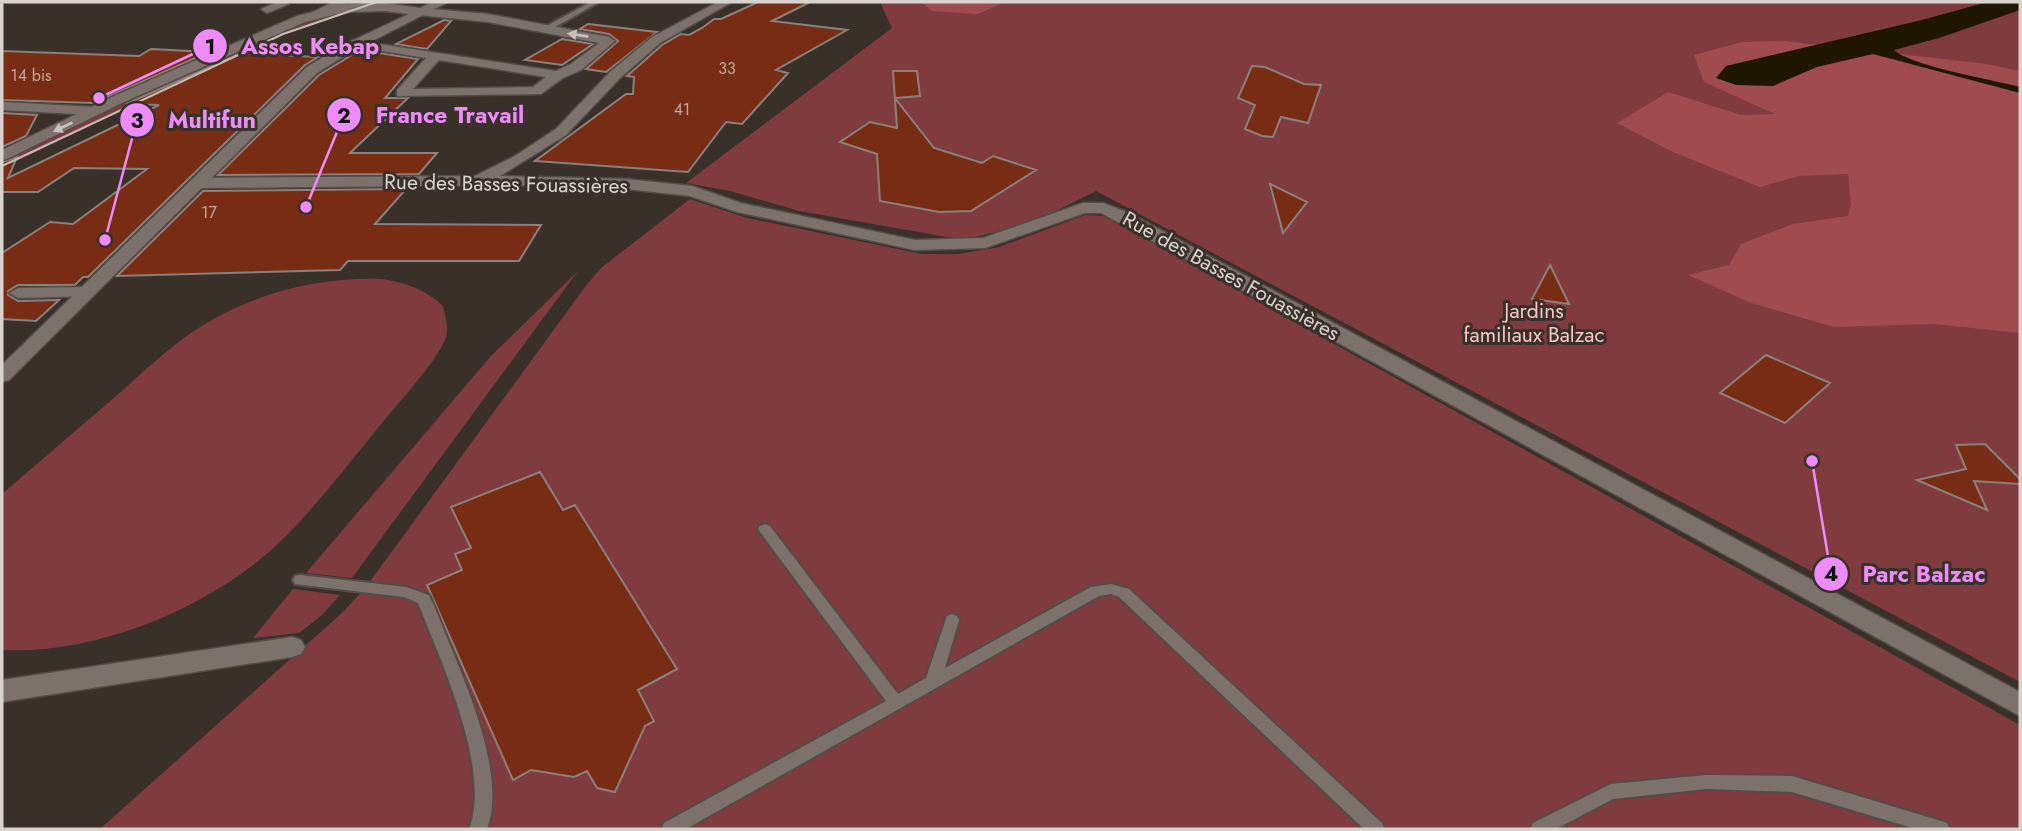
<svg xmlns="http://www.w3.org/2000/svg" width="2022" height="831" viewBox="0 0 2022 831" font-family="Jost,sans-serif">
	<rect width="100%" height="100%" fill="#39302a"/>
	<path fill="#7f3b3e" d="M880 2H2020V682L1096 191 1034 222 964 240 799 211 730 191 686 183 892 28Z
		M357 10 284 35 147 100 133 98C199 67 284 16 357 10Z
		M123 103 136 104 2 168V159Z
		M690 199 747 218 922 254H959L999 247 1085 215 1103 216 1113 221 2020 725V829H100L343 612 366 587 585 287 601 268Z
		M578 271 352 578 306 573 491 356Z
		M382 279C406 283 425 289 443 306 445 315 449 328 446 337 438 360 399 402 383 422 351 460 321 501 286 536 218 605 99 655 2 650V494C40 461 78 429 116 396 141 374 166 350 194 331 250 294 316 277 382 279Z
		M293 589 340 595 321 616 299 633 253 638Z"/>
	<path fill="#a04c4f" d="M921 2H1004L978 14 932 11Z
		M1784 41 1987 64 2020 71V333L1934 324 1834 327 1751 303 1688 275 1729 265 1741 244 1793 224 1848 216 1851 205 1848 174 1799 176 1760 187 1673 152 1617 123 1668 92 1741 115 1775 114 1704 82 1694 55 1742 42Z"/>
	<path fill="#1f1700" d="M1987 2H2020V10L1939 38 1894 50C1911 66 1994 80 2020 87V93L1873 54 1817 67 1773 86 1736 85 1716 78 1726 66 1922 20Z"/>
	<path fill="#782c14" stroke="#8c807c" stroke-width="2" d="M758 2H810L772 21 847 30 776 70 788 73 742 124 726 122 688 172 535 161 626 94H633L634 77 627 76 662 45 681 34 689 35 702 28 714 19H721Z
		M444 20 451 21 427 49 396 44Z
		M588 24 657 32 606 72 586 69 618 41 609 34 580 29Z
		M562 39 593 44 562 65 525 60Z
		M151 49 209 52 94 103 2 100V51L139 56Z
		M360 50 418 59 385 98H408L350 153H437L419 174 218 175 319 75Z
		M241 53 318 57 305 65 88 277H83L75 285H18L8 291V295L18 301 59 300 36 321 2 319V253L50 222 73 224 147 169 74 168 38 192H2V162L17 157 8 178 159 105 126 104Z
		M1252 66 1265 67 1304 84 1321 85 1308 123 1281 117 1273 137 1262 136 1245 129 1255 105 1238 98Z
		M893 71H917L920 96 895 98 934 148 982 163 993 156 1036 170 971 211 939 212 880 201 877 154 840 142 870 122 897 128Z
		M2 113 37 115 26 136 2 147Z
		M1270 184 1307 202 1283 233Z
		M406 189 375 224 541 225 519 261H348L340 270 117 276 203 191Z
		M1550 265 1569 304 1532 299Z
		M1766 355 1830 383 1785 423 1720 393Z
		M1985 444 2020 479V484L1974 481 1987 510 1917 480 1966 469 1956 445Z
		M540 472 563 510 575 505 677 669 638 690 654 721 645 726 615 792 597 788 587 771 574 777 531 770 513 780 427 585 462 570 455 554 471 548 451 507Z"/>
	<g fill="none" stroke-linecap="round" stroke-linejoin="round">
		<defs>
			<path id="lane" d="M591 2H599L548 31 541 29Z
				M765 524 770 526 898 694 926 678 947 616 952 614 957 616 959 620 945 668 1091 587 1111 584 1129 589 1382 823 1385 829H1364L1119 597 1111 594 1099 596 686 829H661L664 823 886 701 760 532 758 529 760 526Z
				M300 575 406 587 429 595C437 611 443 629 450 645 470 693 506 779 487 829H469C492 770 440 659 418 603L404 597 295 584 293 580 295 576Z
				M1706 775 1792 776 1941 821 1947 823 1950 829H1916L1792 792 1706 789 1613 799 1556 829H1530L1533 823 1611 784Z"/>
			<path id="street" d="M278 2 289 4 267 13 261 9Z
				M333 2H348L319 17 309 14Z
				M718 2H732L660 43 620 78 566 135 500 176 626 179 692 186 741 203 915 240 983 238 1083 203H1103L1129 213 2020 692V716L1101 213H1085L985 248 915 250 737 212 690 196 626 189 535 185 196 188 188 183 196 178 475 176 515 156 556 129 610 72 652 37Z
				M422 8 488 14 609 37 615 41 581 70 563 78 541 94 397 96V90L426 58 357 47 351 43 353 40 556 71 571 64 599 43 488 22 418 15V9ZM439 60 546 77 533 87 413 89Z
				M2 102 95 107 102 111 95 115 2 110Z
				M86 287 95 292 92 296 18 298 9 293 18 288Z
				M292 637 301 640 305 647 301 654 292 657 2 702V680Z"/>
			<path id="secondary" d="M433 2H448L349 53 317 73 9 380 2 382V365L307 67 339 47 409 14 385 11 345 12 305 22 124 102 7 159 2 160V150L114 96 297 16 345 4 385 3 420 8Z"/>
		</defs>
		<use href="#lane" stroke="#544c48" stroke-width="4"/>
		<use href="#street" stroke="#544c48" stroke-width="3"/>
		<use href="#secondary" stroke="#544c48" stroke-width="3"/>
		<use href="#lane" fill="#7d726b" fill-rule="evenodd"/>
		<use href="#street" fill="#7d726b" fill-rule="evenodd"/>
		<use href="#secondary" fill="#7d726b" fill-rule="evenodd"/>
		<path stroke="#c2bcb7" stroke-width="2" d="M2 166 283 34 377 2"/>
	</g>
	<defs><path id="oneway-solid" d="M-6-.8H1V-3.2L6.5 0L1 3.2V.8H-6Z" transform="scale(1.75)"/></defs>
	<g fill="#c7c0bb">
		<use href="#oneway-solid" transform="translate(578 35) rotate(-171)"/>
		<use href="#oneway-solid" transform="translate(63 127) rotate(154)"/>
	</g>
	<g text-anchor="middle" stroke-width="6" stroke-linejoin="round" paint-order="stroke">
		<g font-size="16" fill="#c1a9a0">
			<text x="727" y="74">33</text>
			<text x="31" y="81">14 bis</text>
			<text x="682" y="115">41</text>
			<text x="209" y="218">17</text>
		</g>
		<g font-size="21" fill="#d9d3cf" stroke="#39302a">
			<text transform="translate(506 184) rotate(1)" y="7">Rue des Basses Fouassières</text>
			<text transform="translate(1231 276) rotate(29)" y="7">Rue des Basses Fouassières</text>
		</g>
		<g font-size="21" fill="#f8c7c6" stroke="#39302a">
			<text x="1534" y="318">Jardins<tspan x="1534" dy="24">familiaux Balzac</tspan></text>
		</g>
	</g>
	<path fill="none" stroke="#ed8cf9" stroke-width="2.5" d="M99 98L210 46M306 207L344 115M105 240L137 120M1812 461L1831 574"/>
	<g fill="#ed8cf9" stroke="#39302a" stroke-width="2.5">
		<circle cx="99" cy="98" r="7"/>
		<circle cx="306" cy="207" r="7"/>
		<circle cx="105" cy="240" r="7"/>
		<circle cx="1812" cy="461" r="7"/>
		<circle cx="210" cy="46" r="18"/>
		<circle cx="344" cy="115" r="18"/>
		<circle cx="137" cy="120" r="18"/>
		<circle cx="1831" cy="574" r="18"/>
	</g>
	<g font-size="21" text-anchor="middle" font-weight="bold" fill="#111">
		<text x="210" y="54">1</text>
		<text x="344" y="123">2</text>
		<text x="137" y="128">3</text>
		<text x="1831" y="581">4</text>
	</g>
	<g font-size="23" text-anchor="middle" font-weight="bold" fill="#ed8cf9" stroke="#39302a" stroke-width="6" stroke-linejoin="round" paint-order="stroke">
		<text x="310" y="54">Assos Kebap</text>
		<text x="450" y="123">France Travail</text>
		<text x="212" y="128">Multifun</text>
		<text x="1924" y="582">Parc Balzac</text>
	</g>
	<rect width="2022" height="831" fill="none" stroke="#d9d3cf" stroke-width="7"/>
</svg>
